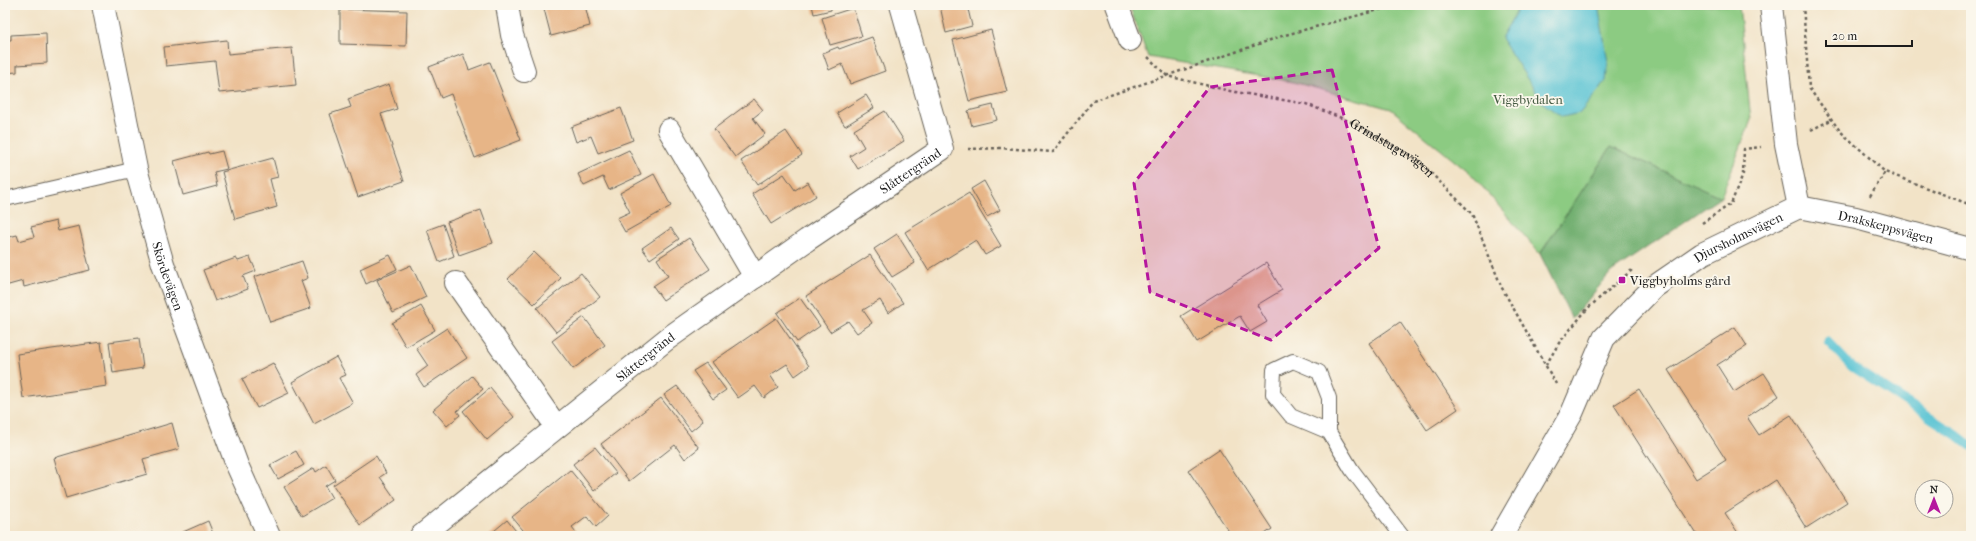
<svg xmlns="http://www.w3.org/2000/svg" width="1976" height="541" viewBox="0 0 1976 541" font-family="'IM FELL French Canon',serif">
	<rect width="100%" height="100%" fill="#fbf7ec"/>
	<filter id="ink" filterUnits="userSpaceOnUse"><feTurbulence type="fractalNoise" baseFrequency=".025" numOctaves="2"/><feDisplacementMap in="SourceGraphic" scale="8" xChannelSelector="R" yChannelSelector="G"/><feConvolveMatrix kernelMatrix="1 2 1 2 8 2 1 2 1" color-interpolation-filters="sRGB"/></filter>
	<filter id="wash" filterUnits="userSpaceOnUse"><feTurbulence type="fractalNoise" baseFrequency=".012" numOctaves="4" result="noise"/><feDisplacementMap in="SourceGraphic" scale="16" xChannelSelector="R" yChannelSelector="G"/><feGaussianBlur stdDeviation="0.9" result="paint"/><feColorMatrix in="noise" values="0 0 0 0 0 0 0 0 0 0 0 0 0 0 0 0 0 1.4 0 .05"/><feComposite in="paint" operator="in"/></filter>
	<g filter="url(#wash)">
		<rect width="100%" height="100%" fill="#f2e3c7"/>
		<path fill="#8ccb82" stroke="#54744f" d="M1129 5H1739L1751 120 1721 197 1611 147 1540 254 1473 176 1391 109 1293 82 1148 57Z"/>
		<path fill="#71af70" stroke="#466646" d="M1611 147 1721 197 1611 272 1572 319 1540 254Z"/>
		<path fill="#57c2d3" stroke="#3a6f78" d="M1520 5H1598L1608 62 1606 81 1580 113 1562 117 1543 103 1501 38Z"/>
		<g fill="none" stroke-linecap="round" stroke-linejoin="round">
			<path stroke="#57c2d3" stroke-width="9" d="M1828 342 1852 367 1957 435 1971 446"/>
		</g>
		<g id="blocks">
			<path fill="#e7b587" d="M543 5H585L590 26 551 36Z
				M812 5H836V6L831 7V10L814 14Z
				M946 5H967L972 26 946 33 940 6Z
				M853 8 862 36 830 45 822 18Z
				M340 9 407 11 406 46 340 44Z
				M991 30 1007 92 969 101 953 40Z
				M46 33 47 63 17 65V72L5 73V40H11V35Z
				M872 37 885 71 850 84 842 64 829 70 823 53 838 47 839 49Z
				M227 40 228 54 292 48 296 85 219 93 215 61 166 66 164 47Z
				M463 54 469 70 490 62 521 140 475 158 451 94 441 98 429 67Z
				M389 84 397 109 381 114 404 181 358 197 330 114 351 107 348 99Z
				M866 95 874 108 845 126 837 113Z
				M754 99 763 110 753 118 765 134 735 157 714 129Z
				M993 105 997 120 972 126 968 111Z
				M621 108 633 140 598 153 591 136 576 142 571 127Z
				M885 111 904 141 858 169 850 156 864 147 854 130Z
				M786 131 802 155 757 185 741 161Z
				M629 150 641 175 609 190 603 177 584 186 578 174Z
				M222 151 227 169 214 172 217 186 183 195 174 161 208 152 209 154Z
				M273 158 278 177 270 179 277 207 235 219 222 172Z
				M654 174 671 206 625 232 617 218 630 212 620 193Z
				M784 174 795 190 808 182 816 196 771 224 752 194Z
				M984 181 1000 210 987 217 971 189Z
				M969 193 1001 246 985 255 976 240 928 270 905 232Z
				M481 210 493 243 459 255 447 222Z
				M56 221 58 231 79 226 90 270 24 287 23 281 5 286V238L17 235 19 241 34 237 31 227Z
				M443 224 454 256 439 262 427 230Z
				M671 228 679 239 650 259 642 248Z
				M897 234 915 263 892 277 874 249Z
				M689 238 710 269 663 300 653 286 668 276 657 259Z
				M534 252 561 278 534 304 508 279Z
				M390 255 397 269 366 284 360 269Z
				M870 255 903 303 888 313 880 300 863 310 872 323 857 333 848 321 830 332 806 296Z
				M250 257 256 271 243 276 248 289 215 301 203 270 236 258 238 261Z
				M302 261 308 278 301 281 311 308 270 322 254 277Z
				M1266 263 1282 290 1257 305 1267 322 1250 332 1240 316 1197 342 1181 316Z
				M411 265 426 297 393 313 377 280Z
				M581 273 600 297 556 332 537 308Z
				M800 298 820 326 797 342 777 313Z
				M421 306 435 330 406 347 392 323Z
				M584 317 605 345 573 369 552 341Z
				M776 318 809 366 795 376 787 364 770 375 778 387 764 398 755 386 738 398 712 362Z
				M1400 322 1458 409 1427 430 1369 343Z
				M1735 327 1747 346 1717 365 1734 392 1764 373 1779 396 1747 417 1759 435 1791 415 1847 502 1806 528 1776 480 1725 513 1740 536H1698L1614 405 1639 389 1696 479 1726 460 1668 370Z
				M447 328 467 358 424 387 416 375 428 366 416 348Z
				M139 338 143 368 113 373 109 342Z
				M101 342 107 386 23 398 17 354Z
				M336 357 346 375 339 378 353 403 314 424 292 382Z
				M273 363 289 393 257 408 242 379Z
				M706 363 726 390 713 399 693 371Z
				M472 376 483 389 457 411 460 415 447 426 433 410Z
				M677 386 703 421 691 431 664 395Z
				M490 388 514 417 487 440 463 411Z
				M661 398 699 448 685 459 675 445 629 481 601 444Z
				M172 423 179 449 143 459 147 474 66 498 54 458Z
				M595 447 616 473 594 491 573 464Z
				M1219 449 1272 529 1262 536H1232L1188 470Z
				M296 451 304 465 278 479 270 465Z
				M376 456 386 473 380 477 396 500 360 525 333 485Z
				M326 465 335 480 325 486 332 498 302 516 284 487 314 468 316 472Z
				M570 470 608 516 596 527 587 516 572 527 579 536H528L512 517Z
				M507 520 520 536H488Z
				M208 521 214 536H174Z"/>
		</g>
	</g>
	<g filter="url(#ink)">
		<use href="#blocks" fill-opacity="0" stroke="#676258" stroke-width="1"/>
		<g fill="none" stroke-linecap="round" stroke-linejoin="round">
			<defs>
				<path id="service" d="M5 199 136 169
					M1329 432 1291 416 1273 394 1274 370 1293 361 1319 372 1329 398V432L1352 470 1402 536"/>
				<g id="minor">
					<path id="s2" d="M103 5 136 169 163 264 237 465 269 536"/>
					<path d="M507 5 512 35 524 71"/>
					<path d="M1117 5 1130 40"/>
					<path d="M669 130 755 277"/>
					<path d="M456 283 556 426"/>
					<path id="s3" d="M421 536 667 339 807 240 942 149 901 5"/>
				</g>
				<g id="tertiary">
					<path d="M1771 5 1786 144 1799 207"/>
					<path id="s4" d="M1799 207 1856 218 1971 249"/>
					<path id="s5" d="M1501 536 1572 413 1604 338 1654 287 1702 254 1799 207"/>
				</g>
			</defs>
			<use href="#service" stroke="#676258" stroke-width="16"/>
			<use href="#minor" stroke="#676258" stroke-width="24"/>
			<use href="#tertiary" stroke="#676258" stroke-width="24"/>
			<g stroke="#676258" stroke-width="2.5" stroke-dasharray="3 3" stroke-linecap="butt">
				<path d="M1803 5 1809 88 1840 131 1885 172 1971 205"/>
				<path id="s1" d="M1148 57 1167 76 1230 91 1306 104 1354 123 1418 160 1472 214 1502 288 1556 384"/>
				<path d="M1811 130 1831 120"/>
				<path d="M968 149 1002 148 1053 152 1093 101 1285 35 1397 5"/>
				<path d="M1870 196 1885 172"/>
				<path d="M1702 223 1731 204 1743 174 1744 149 1761 147"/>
				<path d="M1546 365 1559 343 1588 308 1632 270"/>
			</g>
			<use href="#service" stroke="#fff" stroke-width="14"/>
			<use href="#minor" stroke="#fff" stroke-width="22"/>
			<use href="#tertiary" stroke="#fff" stroke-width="22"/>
		</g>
	</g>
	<path fill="#b5179e" fill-opacity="0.2" stroke="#b5179e" stroke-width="3" stroke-dasharray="8 5" stroke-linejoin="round" d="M1332 70 1379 248 1271 340 1150 292 1134 183 1210 87Z"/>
	<rect fill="#b5179e" stroke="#fbf7ec" stroke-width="1.5" x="1618" y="276" width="8" height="8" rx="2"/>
	<g text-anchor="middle" stroke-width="3.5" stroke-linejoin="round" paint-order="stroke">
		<g font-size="13" fill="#435940" stroke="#fbf7ec">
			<text x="1528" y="104">Viggbydalen</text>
		</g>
		<g font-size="13" fill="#1c1c1c" stroke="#fbf7ec">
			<text dy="5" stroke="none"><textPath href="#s1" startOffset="266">Grindstuguvägen</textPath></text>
			<text dy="5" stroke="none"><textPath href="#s3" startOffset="611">Slåttergränd</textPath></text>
			<text dy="5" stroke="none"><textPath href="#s4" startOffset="89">Drakskeppsvägen</textPath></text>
			<text dy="5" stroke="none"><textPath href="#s5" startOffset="393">Djursholmsvägen</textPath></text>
			<text dy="5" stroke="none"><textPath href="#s2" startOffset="279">Skördevägen</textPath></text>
			<text dy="5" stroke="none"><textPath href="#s3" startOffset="287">Slåttergränd</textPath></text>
		</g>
		<g font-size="13" fill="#1c1c1c" stroke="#fbf7ec" text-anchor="start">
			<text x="1630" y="285">Viggbyholms gård</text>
		</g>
	</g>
	<rect width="1976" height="541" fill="none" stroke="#fbf7ec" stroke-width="20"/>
	<g transform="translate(1934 499)"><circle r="19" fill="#fbf7ec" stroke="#a29f99"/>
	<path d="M0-3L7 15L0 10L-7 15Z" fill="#b5179e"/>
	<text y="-6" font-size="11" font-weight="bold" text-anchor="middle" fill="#1c1c1c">N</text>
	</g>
	<path d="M1826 40v6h86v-6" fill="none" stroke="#1c1c1c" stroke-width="2"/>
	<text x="1832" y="40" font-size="12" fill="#1c1c1c" stroke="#fbf7ec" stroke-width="3" paint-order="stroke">20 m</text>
</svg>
